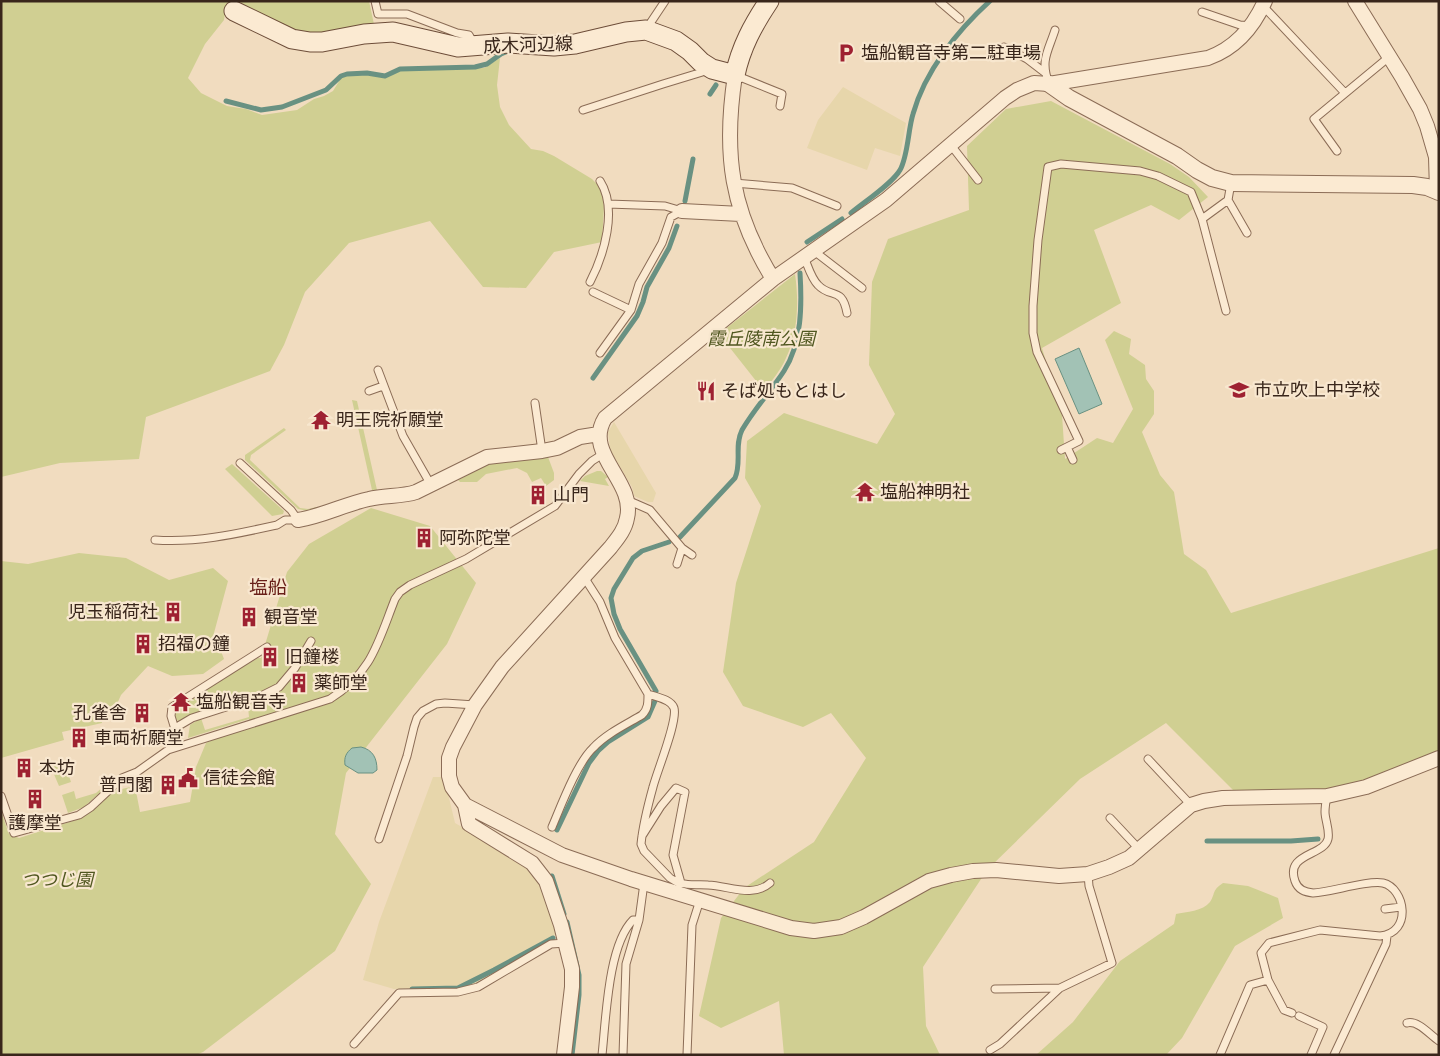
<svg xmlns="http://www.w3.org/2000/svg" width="1440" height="1056" viewBox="0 0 1440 1056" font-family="'Roboto Serif','Noto Sans JP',serif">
	<rect width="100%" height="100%" fill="#f1dcbf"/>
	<path fill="#e7d6ab" d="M843 87 906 123 900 156 875 148 867 170 807 148 818 120Z
		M614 422 656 493 653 502H648L634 496 632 487 610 450 608 432Z
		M433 777H444L455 823 510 855 531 869 548 902 557 930 553 938 475 984 458 988 394 989 363 980 379 922Z"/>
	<path fill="#d0cf92" d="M1 1H369L375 29 311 40 236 7 226 6 224 20 205 44 188 78 201 93 227 106 246 109 262 115 297 110 314 99 324 96 333 91 341 78 349 75 363 74 386 77 400 70 484 68 500 58 497 85 500 107 509 125 531 149 543 151 554 156 592 179 601 188 604 206 602 242 554 252 526 288 483 287 430 221 349 243 305 292 284 345 270 371 146 417 139 459 60 463 1 477Z
		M1051 101 1170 164 1189 177 1208 197 1179 220 1151 205 1094 230 1121 303 1042 348 1062 415 1065 459 1097 438 1113 443 1133 409 1105 340 1114 331 1131 339 1129 354 1145 365 1146 379 1154 391V414L1142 432 1160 475 1174 492 1184 554 1206 570 1231 613 1439 548V751C1404 766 1368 783 1330 789 1299 794 1266 792 1235 792L1166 723 1080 779 987 870 923 967 926 1026 940 1055H784L779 1001 721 1028 699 1016 721 918 744 888 814 842 866 758 831 713 803 727 743 706 723 672 736 583 761 506 745 478 747 441 784 413 877 444 895 414 869 365 872 282 888 239 969 210 967 146 1006 109Z
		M795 274C799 301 798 333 786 358 781 370 772 380 764 391L719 334Z
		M352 400 357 401 377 490H372Z
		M284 428 286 430 251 455 250 460 300 508 308 509 317 507V509L308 511 298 509 245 460V455Z
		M548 457 554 473V480L546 486 541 478 532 482 527 473 517 468 486 474 477 482H460L458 480 489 464Z
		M232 464 284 511 283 514 272 516 225 469Z
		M597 471H601L608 477 605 479 609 486 580 481 585 476Z
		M371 508 430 526 476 583 447 644 346 773 335 834 371 884 335 951 203 1052 196 1055H1V811L9 834 19 838 79 819 91 812 113 791 135 786 140 812 190 802 196 767 206 743 249 721V719L188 738 190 725 201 718 205 730 249 717 247 697 200 712 178 721 175 718 174 711 178 706 209 686 258 658H261L287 572 309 544Z
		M79 553 126 558 169 580 213 568 228 581 214 633 224 659 203 674 172 676 148 666 121 695 113 713 101 717 102 723 62 732 64 740 1 758V561L28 564Z
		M61 761 62 765 65 764 71 782 59 786 50 765Z
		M112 779H115L84 807 68 813 62 795 74 791 76 799 96 793Z
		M1223 883 1248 886 1278 898 1283 918 1235 946 1182 1038 1166 1055H1036L1073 1022 1120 961 1174 924 1176 914C1186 912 1203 911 1210 902 1216 893 1211 891 1223 883Z"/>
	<path fill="#a2c2b5" stroke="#699182" d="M1079 348 1102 404 1079 414 1055 359Z
		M361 747C373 750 377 758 377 770L373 773H358L345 765C344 757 346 753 352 748Z"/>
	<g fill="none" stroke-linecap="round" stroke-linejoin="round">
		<path stroke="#699182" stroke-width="5" d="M710 94 716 85
			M226 101 261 110 282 107 326 90 341 76 347 74 367 73 385 76 400 69 475 67 487 64 501 54 508 51
			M685 201 693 159
			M851 213C864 202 892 184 900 170 908 156 908 130 913 114 925 71 957 31 990 1
			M807 242 842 219
			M593 378 637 316 643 302 647 287 669 248 677 226
			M680 537 735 478C742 462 734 446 742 430 754 409 771 391 784 371 802 343 802 305 800 273
			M656 691 620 629 614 614 611 598 614 589 633 558 642 551 669 542
			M557 830 589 763 598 751 608 742 648 717 655 701
			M1207 841H1291L1318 839
			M552 876 564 914
			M567 922 579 975V995L572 1055
			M412 989 458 988 494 970 553 938"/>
		<defs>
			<path id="service" d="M375 1 378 14H407L457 33 469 35 475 45
				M939 1 960 19
				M1263 6 1345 93
				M1202 12 1240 25 1251 26
				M647 28 665 1
				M1004 47 1027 59 1044 72
				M735 75 782 94 780 106
				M1049 84C1040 60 1048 52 1055 30
				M583 110 663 84 709 70
				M950 144 978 180
				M1337 151 1314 119 1389 57
				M734 183 792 188 837 206
				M1231 183 1228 200 1247 233
				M608 204 665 206 682 211
				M1202 219 1228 200
				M814 251 862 288
				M804 257C808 266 811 278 818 285 831 299 842 286 847 313
				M590 282C604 255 618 209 600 181
				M593 292 631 310
				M600 353 631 310 639 284 662 243 671 217 682 211
				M378 370 403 436 431 485
				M369 391 383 386
				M535 403 542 451
				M1067 447 1073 460
				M1061 450 1079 441 1037 352 1033 333V306L1038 240 1048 167 1061 164 1140 171 1158 176 1191 192 1202 219 1226 311
				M240 463 291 510 298 520
				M627 500 650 510 682 548 677 564
				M155 540C197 543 236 534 277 525L285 520H298
				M682 548 692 555
				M648 694C656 697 671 699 674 708 678 721 657 771 653 787 648 805 643 825 641 844L644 851 670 878 680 884
				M175 728 192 718 263 695 279 687 295 668 311 641
				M180 746 171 716 172 707 267 647
				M1148 759 1191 805
				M1 796 14 833 79 815 91 807 122 778 137 772 168 750 330 699C372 673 378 642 395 599L400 592 410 585 466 559 555 506 579 474 592 461 603 454
				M1110 818 1139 849
				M552 827C561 806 577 763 593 748 606 734 625 725 642 715 648 709 648 703 648 694L615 638 600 602 584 577
				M642 836 661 806 676 788 685 792 673 855 681 883C690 886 699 884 708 885 729 886 753 898 770 883
				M379 839 407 756 414 727 417 718 423 711 436 704 445 703 475 705
				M1385 909 1401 907
				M1268 980 1261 953 1269 943 1320 930 1380 936C1413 933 1405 888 1383 883 1367 880 1332 892 1313 893 1305 892 1298 890 1295 881 1285 853 1324 856 1328 839 1330 830 1325 820 1325 812 1325 806 1326 801 1327 796
				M995 989 1060 988
				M1299 1016 1323 1027 1311 1055
				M1407 1023C1418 1020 1430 1035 1439 1041
				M354 1044 399 993 458 992 478 987 551 944 566 943
				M990 1050 1000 1044 1060 988 1112 963 1089 886 1088 874
				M602 1055C606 1019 608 945 633 920H639
				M623 1055 626 964 639 920 644 883
				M687 1055 692 925 700 900
				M1220 1055 1250 985 1268 980 1284 1010 1292 1013
				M1334 1055 1386 944 1387 936"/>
			<path id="minor" d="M1265 1C1253 28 1236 48 1208 58L1049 84 1034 83 1017 90 1005 98 886 200 773 279 605 418C583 454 636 481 627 518 625 530 617 539 610 548L502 667 475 705 453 747 449 758V776L452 787 465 805 562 855 631 879 791 928 814 931 841 927 864 917 929 881 951 875 973 871 996 870 1059 876 1088 874 1109 867 1129 858 1191 805 1204 801 1223 798 1327 796 1366 787 1439 758
				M1355 1 1402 77 1420 109 1427 126 1436 157 1437 190
				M735 75C723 154 731 211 773 279
				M682 211 741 214
				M298 520C323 516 345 504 369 499 385 495 401 497 416 492L487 457 542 451 557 448 580 437 599 434
				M465 805 469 824 532 863 546 881 561 925 572 969V987L564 1055"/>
			<path id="tertiary" d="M1049 84 1069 98 1177 156 1197 170 1212 178 1231 183 1413 185 1427 187 1439 192"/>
			<path id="secondary" d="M234 11 292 39 310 42H322L364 34 393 32 458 47 508 43 554 46 575 44 626 32 646 30 676 41 690 51 701 62 712 69 735 75C741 47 753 25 769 1"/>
		</defs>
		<use href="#service" stroke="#8b6c56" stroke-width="9"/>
		<use href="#minor" stroke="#8b6c56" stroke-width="16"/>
		<use href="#tertiary" stroke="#8b6c56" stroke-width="18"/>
		<use href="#secondary" stroke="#6d4d39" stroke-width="21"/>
		<use href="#service" stroke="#fbead2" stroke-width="7"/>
		<use href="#minor" stroke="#fbead2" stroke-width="14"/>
		<use href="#tertiary" stroke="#fbead2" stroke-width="16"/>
		<use href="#secondary" stroke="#fbead2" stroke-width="19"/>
	</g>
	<defs>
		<symbol id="parking-bare" viewBox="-9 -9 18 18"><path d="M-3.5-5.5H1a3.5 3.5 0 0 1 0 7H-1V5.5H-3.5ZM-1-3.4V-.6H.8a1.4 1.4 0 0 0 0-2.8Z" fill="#9e2131" stroke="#f8e7cf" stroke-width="2.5" paint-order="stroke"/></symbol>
		<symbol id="school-bare" viewBox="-9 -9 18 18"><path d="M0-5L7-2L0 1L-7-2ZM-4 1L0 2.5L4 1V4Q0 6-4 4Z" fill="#9e2131" stroke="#f8e7cf" stroke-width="2.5" paint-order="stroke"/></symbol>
		<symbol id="restaurant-bare" viewBox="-9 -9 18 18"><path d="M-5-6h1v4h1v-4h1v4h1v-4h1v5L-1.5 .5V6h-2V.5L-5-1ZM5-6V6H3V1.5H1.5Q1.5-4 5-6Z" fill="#9e2131" stroke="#f8e7cf" stroke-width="2.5" paint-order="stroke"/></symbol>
		<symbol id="temple-bare" viewBox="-9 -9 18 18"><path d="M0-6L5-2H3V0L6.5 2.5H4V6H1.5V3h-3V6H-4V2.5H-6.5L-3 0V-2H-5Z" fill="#9e2131" stroke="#f8e7cf" stroke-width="2.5" paint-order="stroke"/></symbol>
		<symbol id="building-bare" viewBox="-9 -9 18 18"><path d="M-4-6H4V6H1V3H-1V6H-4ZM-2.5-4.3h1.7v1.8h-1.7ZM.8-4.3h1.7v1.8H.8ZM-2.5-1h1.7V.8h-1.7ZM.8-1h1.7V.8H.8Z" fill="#9e2131" stroke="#f8e7cf" stroke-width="2.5" paint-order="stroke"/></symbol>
		<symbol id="civic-bare" viewBox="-9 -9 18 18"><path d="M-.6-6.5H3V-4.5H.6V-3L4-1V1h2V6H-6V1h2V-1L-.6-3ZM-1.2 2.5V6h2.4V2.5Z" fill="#9e2131" stroke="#f8e7cf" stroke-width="2.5" paint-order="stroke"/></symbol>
	</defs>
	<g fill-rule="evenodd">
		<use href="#parking-bare" x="832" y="39" width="28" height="28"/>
		<use href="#school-bare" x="1225" y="376" width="28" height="28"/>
		<use href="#restaurant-bare" x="692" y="377" width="28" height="28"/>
		<use href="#temple-bare" x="307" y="406" width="28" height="28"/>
		<use href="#temple-bare" x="851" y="478" width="28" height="28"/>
		<use href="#building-bare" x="524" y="481" width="28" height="28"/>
		<use href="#building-bare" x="410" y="524" width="28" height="28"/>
		<use href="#building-bare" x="159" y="598" width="28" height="28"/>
		<use href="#building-bare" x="235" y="603" width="28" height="28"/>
		<use href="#building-bare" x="129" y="630" width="28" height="28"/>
		<use href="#building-bare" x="256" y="643" width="28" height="28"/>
		<use href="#building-bare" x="285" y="669" width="28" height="28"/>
		<use href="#temple-bare" x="167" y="688" width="28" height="28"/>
		<use href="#building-bare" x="128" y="699" width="28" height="28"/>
		<use href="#building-bare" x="65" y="724" width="28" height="28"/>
		<use href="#building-bare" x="10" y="754" width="28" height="28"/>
		<use href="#civic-bare" x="174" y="764" width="28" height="28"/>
		<use href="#building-bare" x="154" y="771" width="28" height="28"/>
		<use href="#building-bare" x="21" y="785" width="28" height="28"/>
	</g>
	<g text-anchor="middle" stroke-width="4.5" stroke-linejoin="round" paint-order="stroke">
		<g font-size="18" fill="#39261b" stroke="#f8e7cf">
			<text transform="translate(528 45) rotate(-2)" y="6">成木河辺線</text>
		</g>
		<g font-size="18" fill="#39261b" stroke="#f8e7cf" text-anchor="start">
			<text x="861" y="59">塩船観音寺第二駐車場</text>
			<text x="1254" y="396">市立吹上中学校</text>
			<text x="721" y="397">そば処もとはし</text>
			<text x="336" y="426">明王院祈願堂</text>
			<text x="880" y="498">塩船神明社</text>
			<text x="553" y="501">山門</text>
			<text x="439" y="544">阿弥陀堂</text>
			<text x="158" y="618" text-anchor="end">児玉稲荷社</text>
			<text x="264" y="623">観音堂</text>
			<text x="158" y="650">招福の鐘</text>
			<text x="285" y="663">旧鐘楼</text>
			<text x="314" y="689">薬師堂</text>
			<text x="196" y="708">塩船観音寺</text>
			<text x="127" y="719" text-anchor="end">孔雀舎</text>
			<text x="94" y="744">車両祈願堂</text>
			<text x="39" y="774">本坊</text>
			<text x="203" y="784">信徒会館</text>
			<text x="153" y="791" text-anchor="end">普門閣</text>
			<text x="35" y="829" text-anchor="middle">護摩堂</text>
		</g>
		<g font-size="18" font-style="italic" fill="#505720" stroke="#f8e7cf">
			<text x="761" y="345">霞丘陵南公園</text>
			<text x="57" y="886">つつじ園</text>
		</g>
		<g font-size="19" fill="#691f18" stroke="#f8e7cf">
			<text x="268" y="594">塩船</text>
		</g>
	</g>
	<rect width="1440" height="1056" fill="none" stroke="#39261b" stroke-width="5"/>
</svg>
